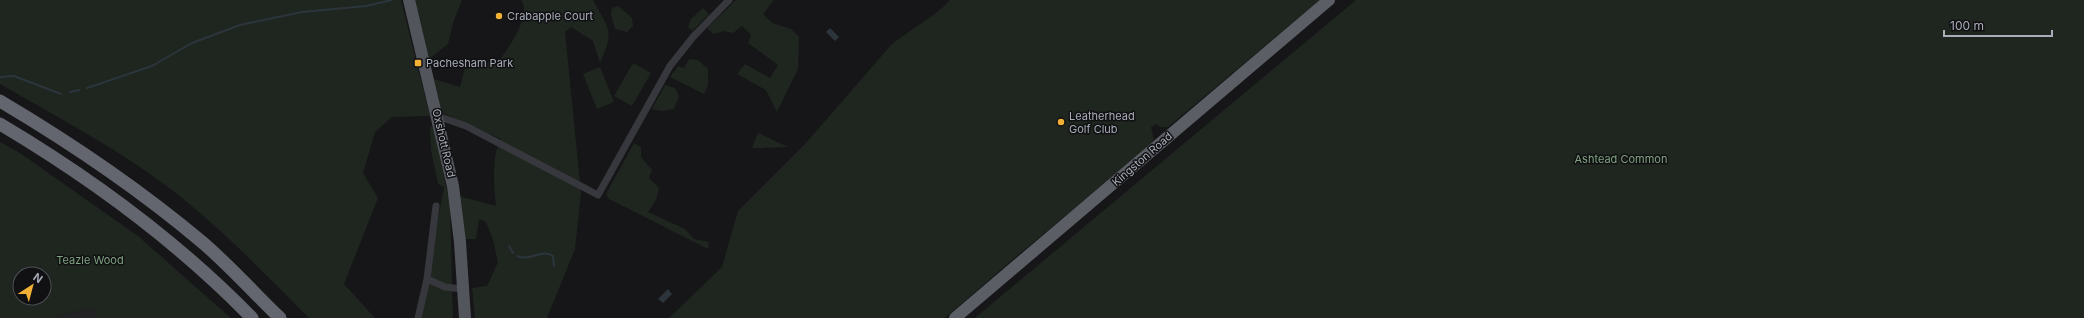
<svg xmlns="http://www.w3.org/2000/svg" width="2084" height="318" viewBox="0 0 2084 318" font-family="Inter,sans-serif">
	<rect width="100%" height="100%" fill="#161618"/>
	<path fill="#222225" d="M95 308 138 318H56L60 315Z"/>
	<path fill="#1e261f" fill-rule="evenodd" d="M0 0H401L430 116 392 117 375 132 363 173 378 198 344 284 375 318H309C259 268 209 215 150 174 103 141 50 113 0 84Z
		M414 0H462L453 23 448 44 429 59Z
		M521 0H593C609 30 615 30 600 63L593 41 571 27 565 32 581 193 575 249 547 318H475L472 288 487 286 498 262 493 240 486 222 479 219 476 239H465L459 196 496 206C494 188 491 155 501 139L442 113 434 79 460 87 465 68 501 58C510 46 532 14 521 0Z
		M736 0H774L763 14 772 23 791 29 799 37 798 69 777 112 766 90 737 74 745 64 770 78 778 65 748 43 751 35 742 26 733 33 724 31 713 34 707 28Z
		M950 0H1320L1168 127H1160L1156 124 1151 127 1154 140 1139 155 1018 255 945 318H669L722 267 738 211 806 143 891 45C910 29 934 18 950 0Z
		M1356 0H2084V318H975Z
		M618 6 632 18 633 26 627 32 615 29 611 15 612 8Z
		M703 8 709 14 692 31 688 27 691 19Z
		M689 59 698 60 708 69V85L704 94 670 77 678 66 684 68Z
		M633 63 651 73 632 106 614 96Z
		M600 67 614 102 597 109 583 74Z
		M665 85 675 88 679 96 674 109 662 111 652 109Z
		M434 126 450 206 453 318H420L444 187 438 184 431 150 430 127Z
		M758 133 788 147 752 148Z
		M0 142 20 153 138 236 231 318H96L95 308 60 315 56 318H0ZM20 274H44V298H20Z
		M634 143 641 147V157L652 170 649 178 659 188 656 200 648 212 685 229 694 239 709 242 708 249 609 199 606 194Z"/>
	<path fill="#2c353c" d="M830 28 839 37 835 41 826 32Z
		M668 289 672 294 663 303 658 299Z"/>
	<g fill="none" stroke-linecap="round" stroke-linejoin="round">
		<path stroke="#2c353c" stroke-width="2" d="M0 77 14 76 61 94
			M87 88 152 66 192 43 240 25 302 12 366 6 392 0
			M70 92 79 90
			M509 246 513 253
			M517 256C530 262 542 248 553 256L554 266"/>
		<path stroke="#37383d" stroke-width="7" d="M437 116 466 126 598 195 670 66 693 37 729 0
			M427 279 445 287 462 289
			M418 318 427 279 436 206"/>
		<path stroke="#53555c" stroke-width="12" d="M409 0 453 186 460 242 465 318"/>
		<path stroke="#5b5e65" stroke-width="12" d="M955 318 1329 0"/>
		<path stroke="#63666e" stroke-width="13" d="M0 101C71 143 139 189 202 242 229 265 254 293 280 318
			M0 124C91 178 178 242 252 318"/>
	</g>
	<g fill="#f2b134" stroke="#111113" stroke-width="1.5">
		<circle cx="499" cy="16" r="4"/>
		<rect x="414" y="59" width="8" height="8" rx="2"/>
		<circle cx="1061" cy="122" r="4"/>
	</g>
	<g text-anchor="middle" stroke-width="3" stroke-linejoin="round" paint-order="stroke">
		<g font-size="11" fill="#a8adb8" stroke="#111113" text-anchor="start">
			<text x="507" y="20">Crabapple Court</text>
			<text x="426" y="67">Pachesham Park</text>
			<text x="1069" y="120">Leatherhead<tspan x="1069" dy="13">Golf Club</tspan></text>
		</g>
		<g font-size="11" fill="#a8adb8" stroke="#111113">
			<text transform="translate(444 143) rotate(77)" y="4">Oxshott Road</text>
			<text transform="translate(1142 159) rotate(-41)" y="4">Kingston Road</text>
		</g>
		<g font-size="11" fill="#7fa381" stroke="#111113">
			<text x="1621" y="163">Ashtead Common</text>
			<text x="90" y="264">Teazle Wood</text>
		</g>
	</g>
	<g transform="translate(32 286) rotate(36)"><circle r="19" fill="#111113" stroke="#4d4f55"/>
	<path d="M0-3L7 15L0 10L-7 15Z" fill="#f2b134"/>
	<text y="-6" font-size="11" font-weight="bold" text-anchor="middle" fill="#a8adb8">N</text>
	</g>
	<path d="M1944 30v6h108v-6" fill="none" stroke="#a8adb8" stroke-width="2"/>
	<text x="1950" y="30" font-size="12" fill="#a8adb8" stroke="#111113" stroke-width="3" paint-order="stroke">100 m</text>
</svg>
